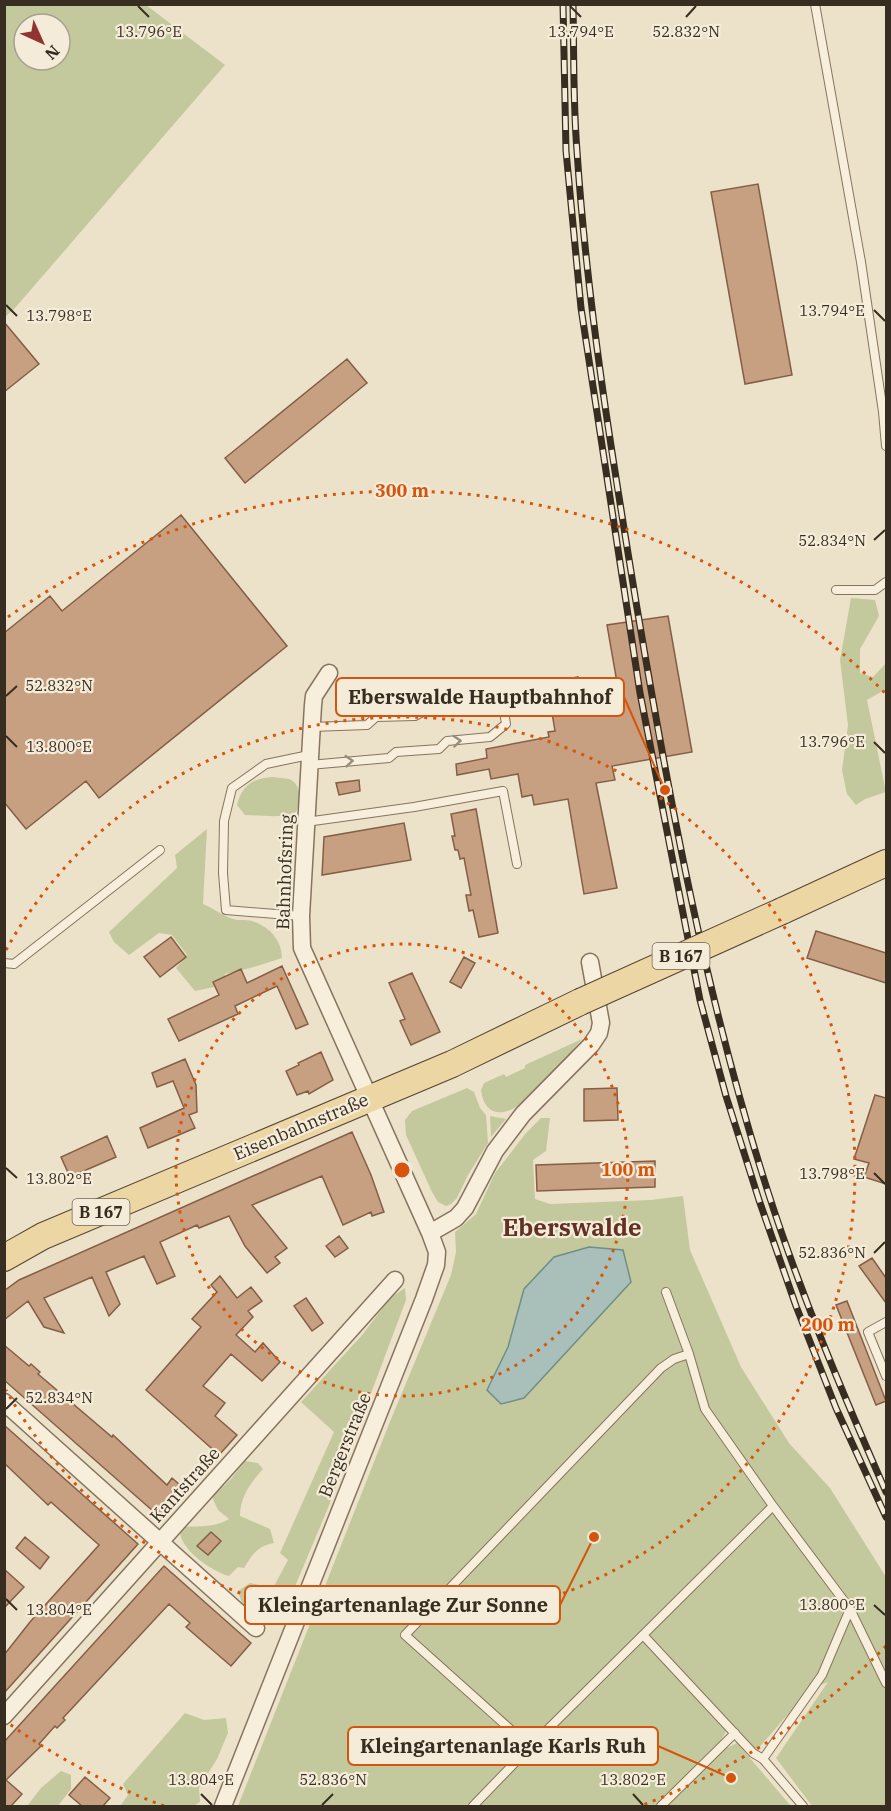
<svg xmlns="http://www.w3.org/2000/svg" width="891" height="1811" viewBox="0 0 891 1811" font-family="'IBM Plex Serif',serif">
	<rect width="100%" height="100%" fill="#ece2c9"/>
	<path fill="#c4c99d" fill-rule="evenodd" d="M4 5H146L225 65 15 308 5 317ZM24 24H60V60H24Z
		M851 598 875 600 879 616 860 649V673L873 677 886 663V689L867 700 886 792 865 799 856 805 847 794 842 770 848 725 840 660Z
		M273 777C277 778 284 778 289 779 302 784 301 801 296 812 283 819 260 815 245 815L237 805C242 785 253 778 273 777Z
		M207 829 203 904C213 908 223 916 233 919 239 921 246 919 252 921 269 926 282 940 282 958L254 967 225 974 223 985 195 991 176 968 187 955 172 935 159 933 129 955 114 942 109 932 177 868 175 855Z
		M582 1039 568 1056 519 1105C500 1118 484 1114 481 1090L484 1083 504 1074 506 1077 525 1068V1065Z
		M467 1088 474 1092 480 1108 486 1115 488 1143 468 1175 457 1198 451 1204 446 1206 438 1202 432 1192 406 1135 405 1120 412 1111Z
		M490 1116 506 1119 491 1137Z
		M541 1118H550L546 1151 533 1160 535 1199 550 1204 651 1200 683 1196 690 1250 741 1367 789 1443 830 1488 886 1577V1806H812L776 1758 828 1682 809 1690 757 1750 731 1723 721 1740 655 1806H238L389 1424 451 1275 456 1252 455 1232 476 1214 495 1173 526 1133ZM524 1289 502 1404 487 1390 508 1347Z
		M405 1288 406 1300 328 1508 283 1615 277 1624 242 1603 238 1591 250 1583 273 1588 288 1560 280 1553 334 1432 301 1402 363 1334 390 1298Z
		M245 1461 258 1463 263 1469C250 1483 240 1498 240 1516L270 1529 274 1543C258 1546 252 1554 244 1568L238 1567 229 1576C212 1571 182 1551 180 1533L184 1527C199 1526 217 1527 229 1519L218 1510 212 1497 231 1479Z
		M185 1713 204 1720 226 1718 228 1733 217 1759 199 1788 200 1802 194 1806H120L128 1795 123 1784Z
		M737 1743 791 1806H666L724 1749Z
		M61 1771 71 1775V1789L58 1806H27L41 1788Z"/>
	<path fill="#a9c0ba" stroke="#708e87" stroke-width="1.5" d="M589 1247 623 1250 631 1282 524 1398 501 1404 487 1390 508 1347 524 1289 554 1257Z"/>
	<path fill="#c79f81" stroke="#845f46" stroke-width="1.5" d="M758 184 792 375 745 384 711 192Z
		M4 322 39 364 4 392Z
		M347 359 367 383 245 483 225 458Z
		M181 515 287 646 99 798 86 781 26 829 4 802V633L50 596 62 611Z
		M668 616 692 752 612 766 615 780 596 783 617 888 584 894 568 799 534 805 532 795 522 797 518 774 491 779 489 769 457 775 456 764 487 758 486 749 549 737 548 732 555 731 547 683 578 677 582 701 619 694 607 625Z
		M359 780 360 791 339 795 336 783Z
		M476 809 498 933 479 937 473 910 469 911 466 895H471L464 858 460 859 458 850H455L452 836H455L451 814Z
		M404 823 411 860 322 875 324 837Z
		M816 931 886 953V983L807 958Z
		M171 937 186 957 160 977 144 957Z
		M464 957 475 963 461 988 450 982Z
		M282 966 308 1024 296 1029 277 986 235 1006 238 1014 179 1041 168 1019 219 995 213 982 241 969 247 983Z
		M412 973 440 1032 411 1045 400 1021 405 1019 389 983Z
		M321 1052 333 1080 309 1094 308 1091 297 1095 286 1071 299 1065 298 1063Z
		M185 1059 196 1085 197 1112 189 1115 195 1128 148 1148 140 1128 184 1108 173 1081 157 1087 152 1073Z
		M617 1088 618 1120 584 1121V1089Z
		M875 1095 886 1098V1184L864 1177 869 1163 854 1159Z
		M352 1132 371 1175 384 1212 372 1216 371 1212 343 1225 322 1176 252 1205 287 1248 275 1257 280 1263 267 1273 245 1246 229 1216 199 1228 197 1225 160 1242 175 1276 157 1284 144 1256 106 1272 120 1304 109 1316 92 1277 44 1298 64 1333 44 1327 28 1301 4 1320V1291L19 1280Z
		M107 1136 116 1157 70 1177 61 1157Z
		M655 1161V1187L537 1191 536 1165Z
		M339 1236 348 1248 335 1257 326 1246Z
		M872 1258 886 1278V1303L859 1266Z
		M220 1276 237 1298 251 1287 262 1301 248 1311 253 1317 236 1335 255 1352 263 1343 280 1362 262 1381 231 1354 203 1386 225 1403 215 1416 237 1435 219 1455 146 1390 201 1327 192 1319 217 1292 211 1285Z
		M306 1298 323 1323 312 1331 294 1306Z
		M847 1301 886 1401 876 1405 836 1305Z
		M4 1345 29 1366 31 1364 40 1372 38 1374 112 1437 113 1435 167 1485 172 1478 187 1491 162 1519 4 1380Z
		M4 1425 138 1544 4 1693V1655L30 1622 99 1545 51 1502 48 1505 4 1463Z
		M211 1532 221 1541 208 1555 197 1546Z
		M25 1537 49 1557 40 1569 16 1548Z
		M164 1566 251 1643 231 1666 186 1627 190 1623 169 1604 63 1718 65 1720 57 1728 55 1726 39 1744 41 1746 6 1780 22 1794 11 1806H4V1742Z
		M4 1569 24 1587 4 1608Z
		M85 1777 110 1798 103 1806H82L69 1795Z"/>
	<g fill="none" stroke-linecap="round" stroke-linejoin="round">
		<defs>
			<path id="service" d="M815 4 861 262 883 412 886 446
				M836 590H875L886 582
				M309 765 389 758 396 752 439 749 447 741 490 737 506 724 501 692 492 684 474 686 415 716 376 717 367 725 311 727
				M306 822 414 807 503 791 517 864
				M301 916 226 910 223 873 224 821 232 788 266 764 309 755
				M4 963 14 964 160 850
				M886 1322 868 1332 886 1376
				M689 1354 705 1409 773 1506 850 1609 822 1675 763 1759
				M850 1609 886 1683
				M643 1635 753 1753 763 1759 803 1806
				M530 1747 405 1635 661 1368 674 1359 689 1354 666 1292
				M473 1806 530 1747 773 1506
				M661 1806 735 1733"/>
			<path id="minor" d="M430 1233 456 1218 465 1208 495 1151 523 1114 591 1045 599 1033 601 1023 590 962
				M4 1402 256 1628
				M4 1716 395 1280
				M223 1806 424 1299 436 1265 437 1252 430 1233 302 948 301 916 313 705 314 696 329 673"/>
			<path id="primary" d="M782 911 886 863
				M4 1258 43 1236 452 1064 580 1002"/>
		</defs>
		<use href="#service" stroke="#87745f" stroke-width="10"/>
		<use href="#minor" stroke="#87745f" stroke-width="19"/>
		<use href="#primary" stroke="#554332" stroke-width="28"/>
		<use href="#service" stroke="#f7efdc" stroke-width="8"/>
		<use href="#minor" stroke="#f7efdc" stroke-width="16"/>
		<use href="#primary" stroke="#ebd6a4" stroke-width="26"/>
		<defs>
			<path id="rail" d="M563 4 566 151 581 308 640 693 700 1000 726 1096 759 1200 796 1306 836 1408 886 1517
				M573 4C574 53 573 102 577 151 587 304 612 456 637 608 670 804 707 1002 768 1192 801 1295 843 1394 886 1492"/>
		</defs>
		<use href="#rail" stroke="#382d21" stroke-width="7"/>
		<use href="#rail" stroke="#f4ecd8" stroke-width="4.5" stroke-dasharray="14" stroke-linecap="butt"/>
		<defs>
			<path id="primary-bridge" d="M580 1002 782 911"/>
		</defs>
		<use href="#primary-bridge" stroke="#554332" stroke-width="28" stroke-linecap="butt"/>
		<use href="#primary-bridge" stroke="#ebd6a4" stroke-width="26"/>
	</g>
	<defs><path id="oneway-chevron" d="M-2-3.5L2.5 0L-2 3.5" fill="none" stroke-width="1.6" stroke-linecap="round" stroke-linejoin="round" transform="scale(1.5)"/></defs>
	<g stroke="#988e7e">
		<use href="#oneway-chevron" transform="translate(457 741) rotate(-5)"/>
		<use href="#oneway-chevron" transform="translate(349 761) rotate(-5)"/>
	</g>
	<path fill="none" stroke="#382d21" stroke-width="2" d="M138 6 149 17M570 6 581 17M686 17 696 6M6 305 17 316M874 310 885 321M874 540 885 530M6 696 17 686M6 736 17 747M874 742 885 753M6 1168 17 1178M874 1173 885 1184M874 1253 885 1242M6 1409 17 1398M6 1599 17 1610M874 1605 885 1615M201 1794 212 1805M633 1794 643 1805M322 1805 333 1794"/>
	<g fill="none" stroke="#d6550e" stroke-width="3" stroke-dasharray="3 6">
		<circle cx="402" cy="1170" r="226"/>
		<path d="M6 950A453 453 0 1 1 6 1390"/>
		<path d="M886 1646A679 679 0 0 1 640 1806M164 1806A679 679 0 0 1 8 1723M8 617A679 679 0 0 1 886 694"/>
	</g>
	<g text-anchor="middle" stroke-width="4.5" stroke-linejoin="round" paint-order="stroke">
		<g fill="#f4ecd8" stroke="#706658" stroke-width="1.5">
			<rect x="652.5" y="943" width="57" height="26" rx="4.5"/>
			<rect x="72.5" y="1199" width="57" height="26" rx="4.5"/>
		</g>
		<g font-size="16" font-weight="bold" fill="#382d21">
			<text x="681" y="962">B 167</text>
			<text x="101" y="1218">B 167</text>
		</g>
		<g font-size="18" fill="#382d21" stroke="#f4ecd8">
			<text transform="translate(285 872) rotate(-88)" y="6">Bahnhofsring</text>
			<text transform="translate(301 1127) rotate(-23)" y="6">Eisenbahnstraße</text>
			<text transform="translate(345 1445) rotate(-68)" y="6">Bergerstraße</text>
			<text transform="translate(185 1485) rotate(-48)" y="6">Kantstraße</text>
		</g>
		<g font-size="24" font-weight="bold" fill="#623124" stroke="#f4ecd8">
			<text x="572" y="1236">Eberswalde</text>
		</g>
	</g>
	<g font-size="15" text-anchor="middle" fill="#382d21" stroke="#f4ecd8" stroke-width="4.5" stroke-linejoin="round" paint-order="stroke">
		<text x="149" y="37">13.796°E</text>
		<text x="581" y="37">13.794°E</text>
		<text x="686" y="37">52.832°N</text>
		<text x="832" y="316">13.794°E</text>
		<text x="59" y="321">13.798°E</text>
		<text x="832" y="546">52.834°N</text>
		<text x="59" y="691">52.832°N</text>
		<text x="832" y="747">13.796°E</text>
		<text x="59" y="752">13.800°E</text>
		<text x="832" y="1179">13.798°E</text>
		<text x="59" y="1184">13.802°E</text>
		<text x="832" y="1258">52.836°N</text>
		<text x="59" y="1403">52.834°N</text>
		<text x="832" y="1610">13.800°E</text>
		<text x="59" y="1615">13.804°E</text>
		<text x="201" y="1785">13.804°E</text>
		<text x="333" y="1785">52.836°N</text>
		<text x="633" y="1785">13.802°E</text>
	</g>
	<circle cx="402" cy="1170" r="9" fill="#d6550e" stroke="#f4ecd8" stroke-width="3"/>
	<g font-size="18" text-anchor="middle" font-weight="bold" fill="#d6550e" stroke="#f4ecd8" stroke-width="4.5" stroke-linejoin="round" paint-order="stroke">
		<text x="402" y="497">300 m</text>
		<text x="628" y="1176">100 m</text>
		<text x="828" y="1331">200 m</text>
	</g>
	<path fill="none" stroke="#d6550e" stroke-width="2" d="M665 790L624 697M594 1537L560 1605M731 1778L658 1746"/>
	<g fill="#d6550e" stroke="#f4ecd8" stroke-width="2">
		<circle cx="665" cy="790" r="6"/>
		<circle cx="594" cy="1537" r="6"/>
		<circle cx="731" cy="1778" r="6"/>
	</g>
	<g fill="#f4ecd8" stroke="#d6550e" stroke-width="2">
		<rect x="336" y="678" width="288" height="38" rx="6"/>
		<rect x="245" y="1586" width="315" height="38" rx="6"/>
		<rect x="348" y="1727" width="310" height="38" rx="6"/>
	</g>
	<g font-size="20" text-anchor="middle" font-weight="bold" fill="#382d21">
		<text x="480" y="704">Eberswalde Hauptbahnhof</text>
		<text x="403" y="1612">Kleingartenanlage Zur Sonne</text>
		<text x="503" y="1753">Kleingartenanlage Karls Ruh</text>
	</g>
	<rect width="891" height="1811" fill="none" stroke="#382d21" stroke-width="12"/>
	<g transform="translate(42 42) rotate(135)"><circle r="28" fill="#f4ecd8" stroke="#a9a08f" stroke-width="1.5"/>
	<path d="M0-4.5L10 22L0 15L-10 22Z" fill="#923333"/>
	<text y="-9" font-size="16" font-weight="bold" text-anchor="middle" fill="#382d21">N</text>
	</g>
</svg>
